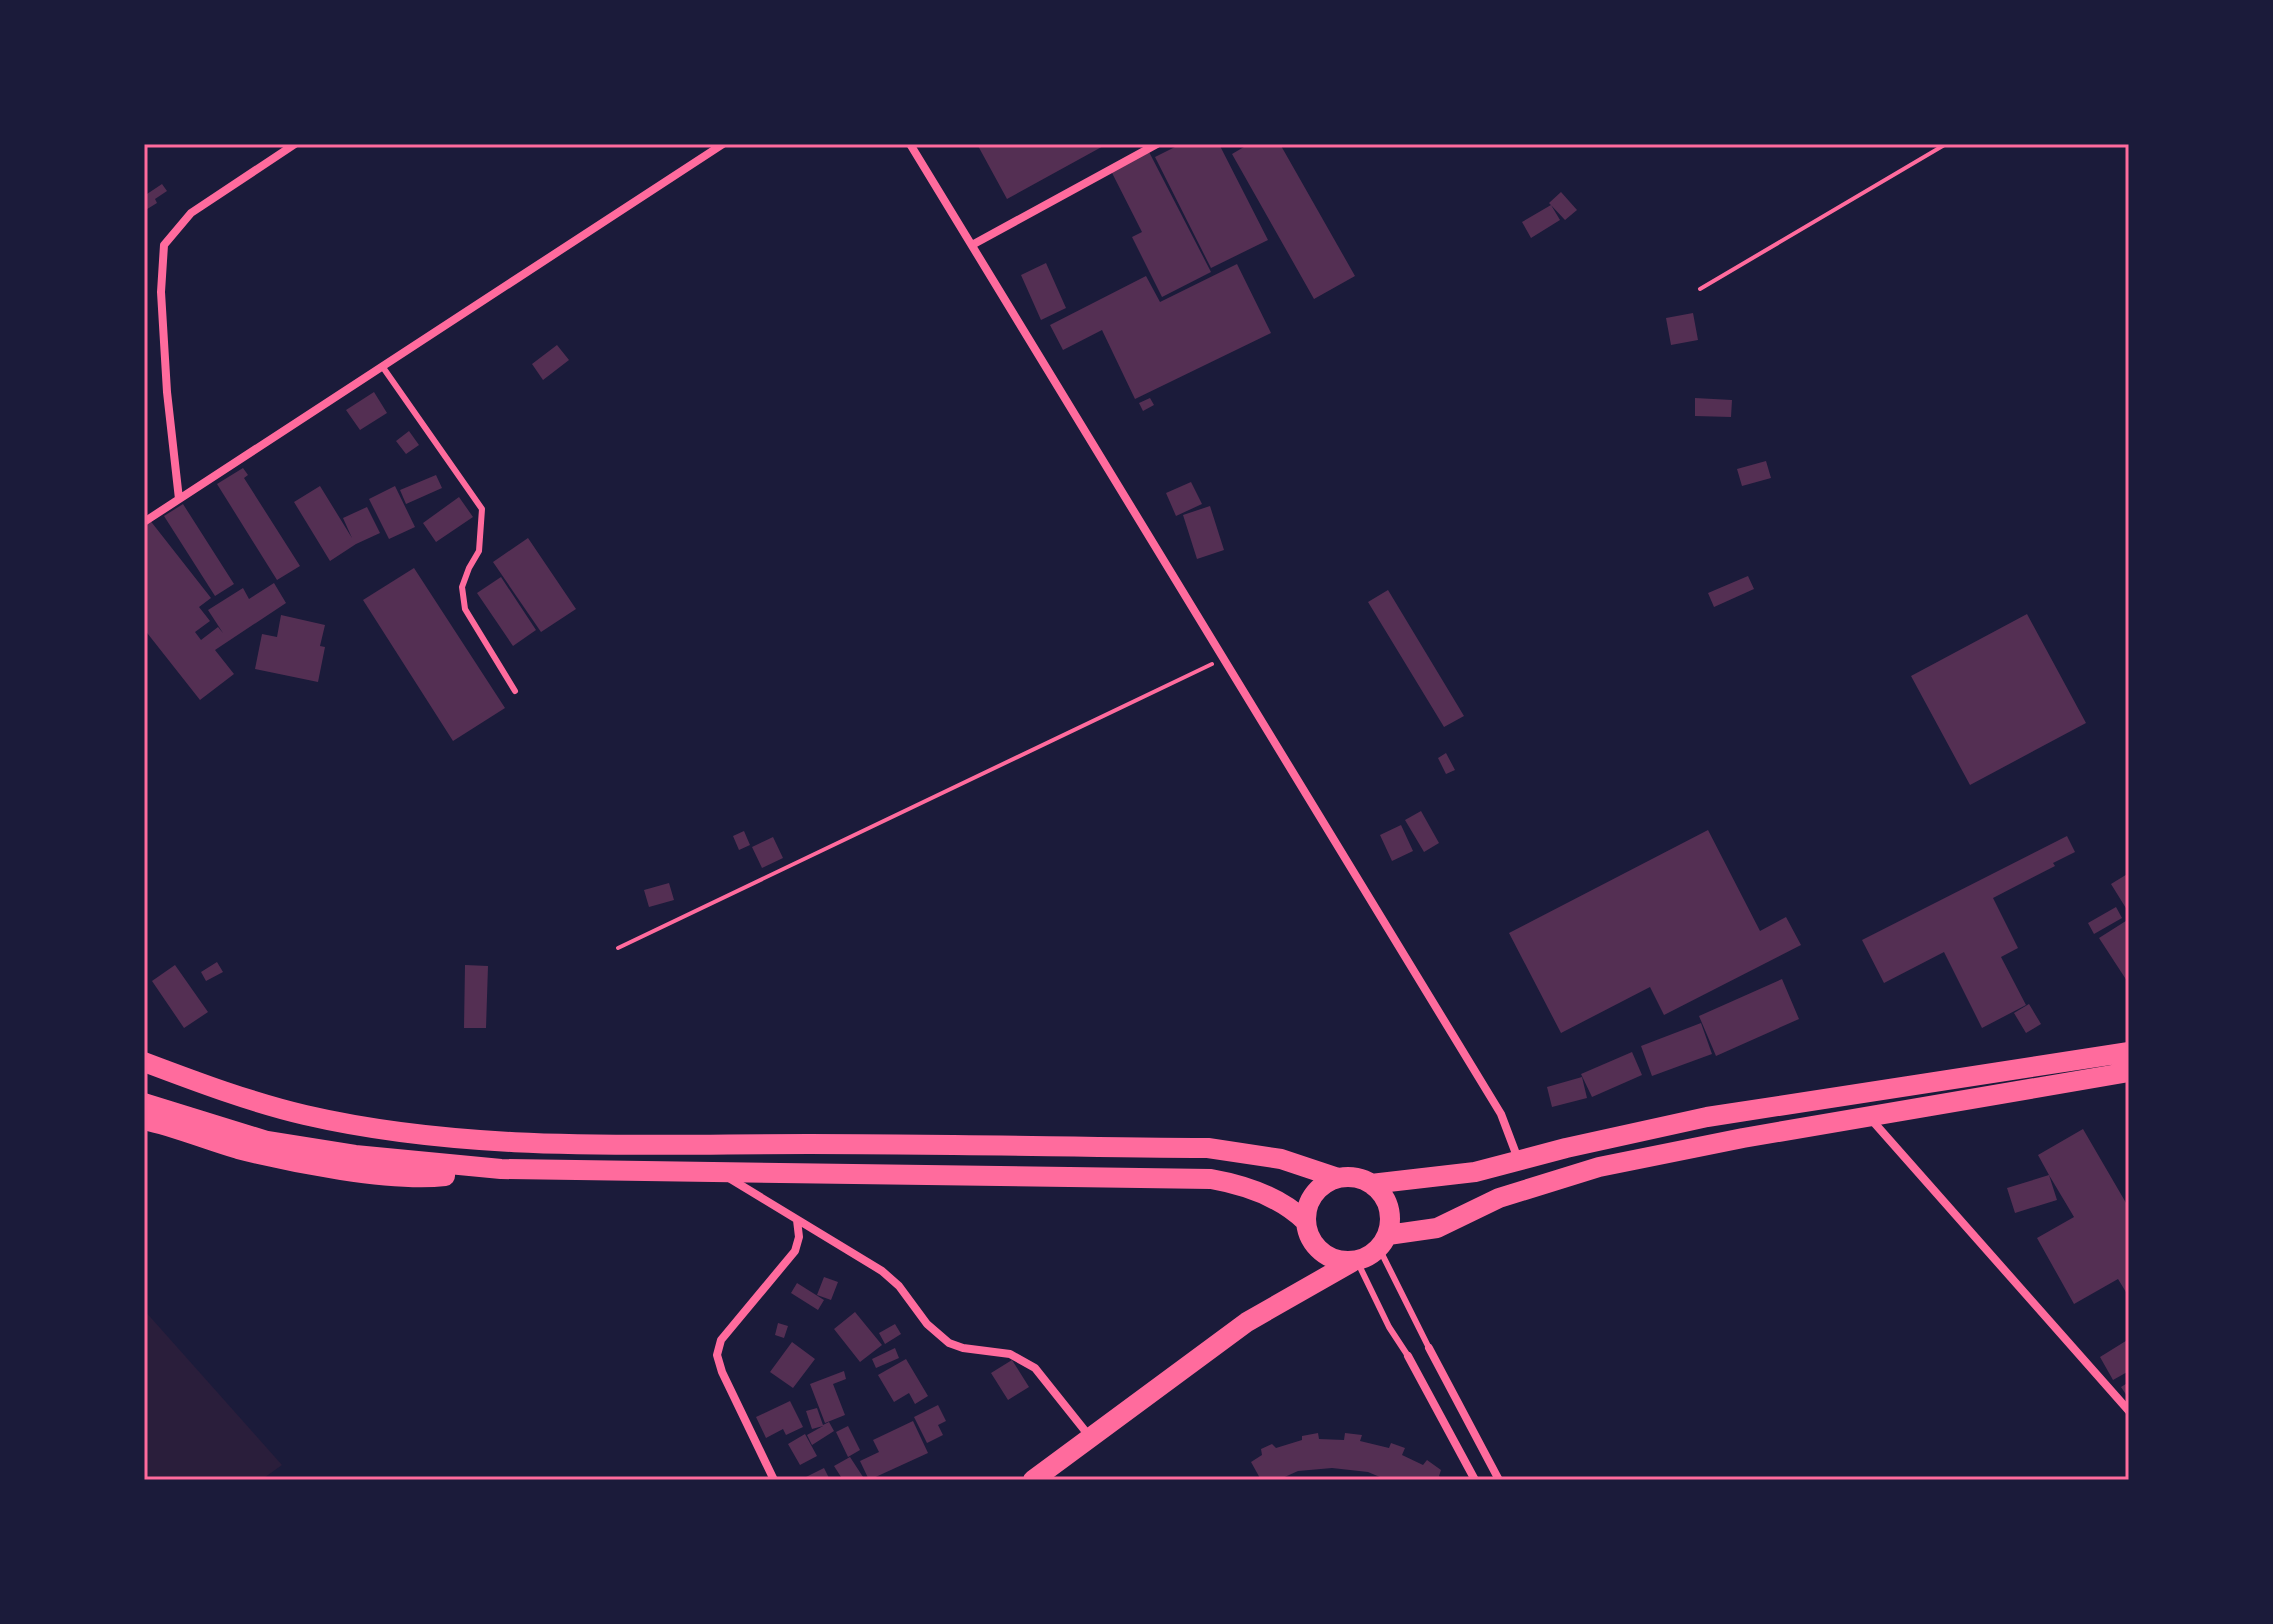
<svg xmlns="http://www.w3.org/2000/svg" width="2273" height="1624" viewBox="0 0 2273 1624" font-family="'Zilla Slab',serif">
	<rect width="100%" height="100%" fill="#1b1b3a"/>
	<path fill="#2a1e3b" d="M144 1310 282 1465 261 1480H144Z"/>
	<path fill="#542f53" d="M977 144H1107L1007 199Z
		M1181 144H1219L1268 240 1211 268 1155 157Z
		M1249 144H1280L1355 276 1314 299 1232 154Z
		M1147 148 1211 272 1162 297 1132 237 1142 232 1109 167Z
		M162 184 167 191 155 199 157 203 144 211V196Z
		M1561 192 1577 210 1565 220 1549 203Z
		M1551 205 1560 220 1531 238 1522 222Z
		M1046 263 1066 308 1041 320 1021 275Z
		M1237 264 1271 333 1135 399 1102 330 1063 350 1050 325 1146 276 1160 302Z
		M1693 313 1698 340 1671 345 1666 318Z
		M557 345 569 360 543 380 532 364Z
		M374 392 387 413 360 430 346 410Z
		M1150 398 1154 405 1143 411 1139 403Z
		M1695 398 1732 400 1731 417 1695 416Z
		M409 431 419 445 406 454 396 441Z
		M1766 461 1771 478 1742 486 1737 469Z
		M243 468 248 475 244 478 300 566 277 580 217 484Z
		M436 475 442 488 406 504 400 490Z
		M1191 482 1202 504 1176 516 1166 493Z
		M320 486 352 538 343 518 367 507 380 533 356 544 330 561 294 502Z
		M395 486 415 527 389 539 369 499Z
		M459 497 473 517 436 542 423 523Z
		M183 504 234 584 215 596 164 516Z
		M1210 506 1224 550 1197 559 1183 515Z
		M149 519 211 598 199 607 210 621 195 632 201 640 218 627 223 633 208 610 243 588 249 599 274 583 286 603 215 650 234 674 200 700 144 629V523Z
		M528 538 576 609 541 632 493 562Z
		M414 568 505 708 453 741 363 600Z
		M1748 576 1754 589 1714 607 1708 593Z
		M501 577 536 630 513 646 477 593Z
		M1388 590 1464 716 1444 727 1368 602Z
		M2027 614 2086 723 1970 785 1911 676Z
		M281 615 325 625 320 646 325 647 318 682 255 669 262 634 277 637Z
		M1446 753 1455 770 1446 774 1438 758Z
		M1421 811 1439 843 1424 852 1405 820Z
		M1401 825 1413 851 1392 861 1380 835Z
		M1708 830 1760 931 1786 917 1801 945 1664 1015 1650 987 1561 1033 1509 933Z
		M744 831 750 845 739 850 733 836Z
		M2067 836 2075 852 2053 863 2055 866 1993 898 2018 948 2001 957 2026 1005 1982 1028 1944 952 1884 983 1862 940Z
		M773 837 783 858 762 868 752 847Z
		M2129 873V913L2111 884Z
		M669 883 674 900 649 907 644 890Z
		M2116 907 2122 918 2094 934 2088 923Z
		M2129 919V984L2099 938Z
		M217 962 223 972 206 981 201 972Z
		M175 965 208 1012 184 1028 152 981Z
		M465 965 488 966 486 1028H464Z
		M1782 979 1799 1019 1716 1056 1699 1016Z
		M2029 1004 2041 1024 2026 1033 2014 1013Z
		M1701 1023 1712 1054 1652 1076 1641 1046Z
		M1632 1052 1642 1075 1592 1097 1581 1074Z
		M1582 1077 1587 1098 1552 1107 1547 1087Z
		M2083 1129 2129 1208V1297L2118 1279 2074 1304 2037 1238 2074 1217 2049 1175 2057 1200 2015 1213 2007 1188 2049 1175 2038 1155Z
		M824 1277 838 1282 831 1300 817 1295Z
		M797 1283 824 1300 818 1310 791 1293Z
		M855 1312 882 1345 860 1362 834 1329Z
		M778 1323 788 1326 784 1338 775 1335Z
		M895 1324 901 1334 885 1344 879 1333Z
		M2129 1339V1371L2113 1380 2100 1357Z
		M792 1342 815 1359 793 1388 770 1372Z
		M895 1348 899 1358 876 1368 872 1359Z
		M906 1359 928 1396 915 1404 909 1393 894 1402 878 1375Z
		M1012 1360 1029 1387 1008 1400 991 1373Z
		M844 1371 846 1379 833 1384 845 1415 825 1423 810 1384Z
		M2129 1382V1399L2121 1387Z
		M790 1401 803 1427 786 1435 783 1429 766 1438 756 1417Z
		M938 1405 946 1421 938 1425 943 1435 927 1443 914 1417Z
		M817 1408 823 1425 829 1422 834 1431 812 1445 807 1435 823 1426 812 1429 806 1411Z
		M913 1421 928 1453 869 1480 860 1461 879 1452 873 1440Z
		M848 1426 860 1450 848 1457 836 1432Z
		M1318 1433 1319 1439 1344 1440 1345 1433 1362 1435 1360 1441 1389 1448 1391 1443 1405 1448 1402 1455 1423 1465 1427 1460 1441 1470 1439 1476 1443 1480H1387L1368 1472 1332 1468 1298 1471 1278 1480H1261L1251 1462 1262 1455 1261 1449 1272 1444 1276 1448 1302 1440V1436Z
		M805 1434 817 1456 800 1465 788 1444Z
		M850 1457 865 1480H843L834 1466Z
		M824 1468 830 1480H807L806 1477Z"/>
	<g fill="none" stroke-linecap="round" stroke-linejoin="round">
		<path stroke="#ff6b9d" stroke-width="4" d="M1700 289 1946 144
			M618 948 1212 664"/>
		<path stroke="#ff6b9d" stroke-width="6" d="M382 366 482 509 479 551 469 568 462 587 465 609 515 691
			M1379 1248 1429 1348
			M1357 1261 1389 1327 1408 1356"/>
		<path stroke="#ff6b9d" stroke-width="8" d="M910 144 1501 1114 1518 1159
			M972 245 1157 144
			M179 499 167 392 161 292 164 245 191 213 295 144
			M144 522 723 144
			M1870 1118 2129 1411
			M729 1178 882 1271 899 1286 927 1324 949 1343 963 1348 1010 1354 1035 1368 1090 1437
			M1429 1348 1499 1480
			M1408 1356 1475 1480
			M774 1480 722 1372 717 1355 721 1340 795 1251 799 1237 797 1220"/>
		<path stroke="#ff6b9d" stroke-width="20" d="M144 1062C197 1082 250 1102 305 1115 469 1153 641 1144 809 1144 942 1144 1075 1147 1208 1148L1281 1159 1338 1178
			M144 1103 267 1141 355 1155 501 1169 1211 1179C1245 1185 1279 1196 1305 1221
			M144 1120C176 1127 207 1140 238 1149 293 1163 390 1182 445 1176
			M1306 1219a42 42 0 1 1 84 0a42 42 0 1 1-84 0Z
			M1371 1184 1475 1172 1566 1148 1707 1117 2129 1052
			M1388 1235 1437 1228 1499 1198 1599 1167 1743 1138 2129 1072
			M1033 1480 1247 1322 1352 1262"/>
	</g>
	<rect width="2273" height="1624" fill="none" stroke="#1b1b3a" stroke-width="292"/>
	<rect x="146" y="146" width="1981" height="1332" fill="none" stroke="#ff6b9d" stroke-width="3"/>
</svg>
